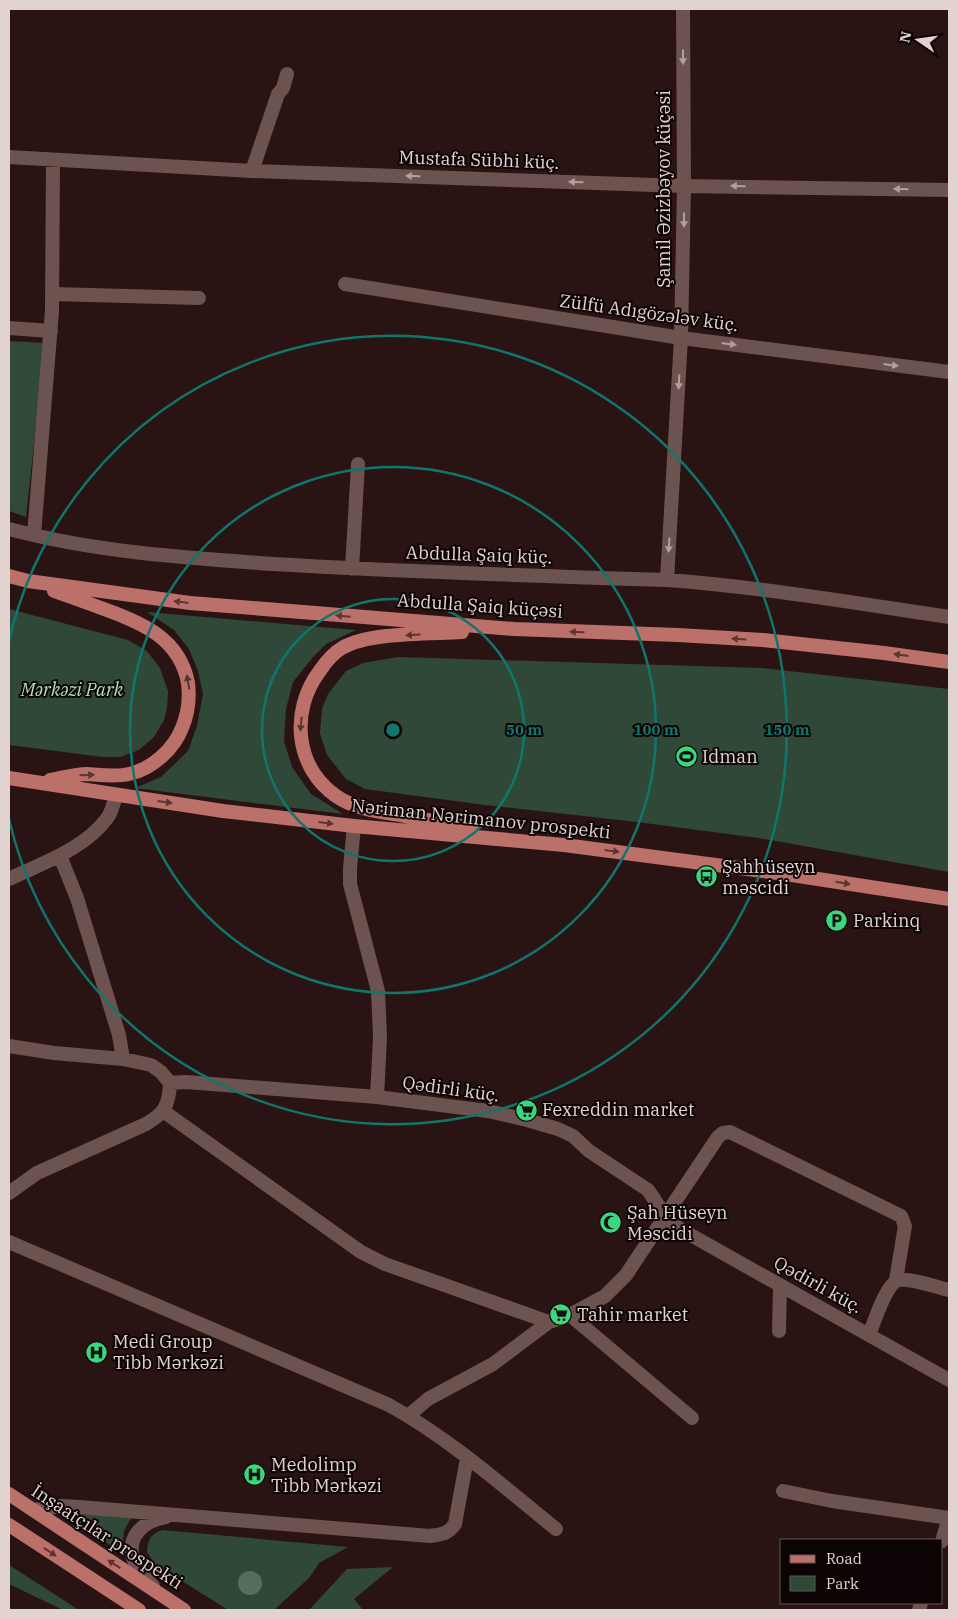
<svg xmlns="http://www.w3.org/2000/svg" width="958" height="1619" viewBox="0 0 958 1619" font-family="'IBM Plex Serif',serif">
	<rect width="100%" height="100%" fill="#2a1413"/>
	<path fill="#304837" d="M9 609 128 640 147 651 160 668 168 691 167 708 164 720 154 737 139 750 120 757H103L9 745Z
		M147 612 356 630 326 644 313 657 293 682 286 709 284 741 292 767 311 794 343 814 135 788 161 777 188 751 197 726 203 694 198 671 189 649 174 630Z
		M398 657 762 668 949 689V872L765 839 637 822 485 805 365 789 346 779 327 755 320 733 322 709 328 694 346 671 363 663Z
		M70 1512 132 1518C122 1530 122 1539 124 1554L66 1517Z
		M162 1530 348 1547 319 1563 309 1578 274 1610H228L155 1564 147 1552C148 1539 150 1535 162 1530Z
		M9 1565 79 1610H63L9 1584Z
		M393 1567 354 1599 363 1610H309L347 1569Z"/>
	<path fill="#314939" d="M9 341 45 343 26 517 9 511Z"/>
	<path fill="#566f5d" d="M238 1583a12 12 0 1 1 24 0a12 12 0 1 1-24 0Z"/>
	<g fill="none" stroke-linecap="round" stroke-linejoin="round">
		<path stroke="#6d5350" stroke-width="14" d="M9 157 252 171 684 186 949 190
			M252 171 278 94 283 88 287 74
			M345 284 681 338 949 372
			M53 294 199 298
			M9 328 51 331
			M9 529C95 552 185 558 274 564 405 572 536 576 667 580 761 587 855 603 949 617
			M34 535 52 311 53 161
			M352 569 358 464
			M667 580 681 338 684 186 683 9
			M354 826 350 868V884L378 991 380 1037 377 1097
			M60 856 77 898 119 1035 123 1059
			M9 879C43 863 85 849 108 817 112 811 114 802 116 795
			M9 1046 54 1053 123 1059 151 1065 161 1072 170 1083C169 1105 165 1113 146 1124L37 1173 9 1193
			M170 1083 186 1082 377 1097 488 1111 527 1120 558 1129 573 1136 589 1151 648 1190 666 1217 680 1229 949 1380
			M163 1111 361 1252 385 1264 549 1322
			M9 1242 389 1405C450 1439 503 1486 556 1529
			M570 1315 692 1418
			M779 1331 780 1286
			M869 1335C874 1323 886 1283 899 1280 910 1278 937 1287 949 1290
			M408 1416 428 1399 493 1364 549 1322 570 1315 605 1296 626 1275 718 1137 723 1133 730 1132 901 1216 905 1226 896 1280
			M783 1491 832 1501 949 1518
			M33 1510 62 1506 79 1507 430 1536C442 1534 448 1534 455 1524L467 1458
			M942 1541 949 1518
			M153 1586C146 1579 140 1573 136 1565 123 1539 142 1521 166 1517
			M919 1610 921 1603"/>
		<path stroke="#bc706a" stroke-width="14" d="M9 576 28 581 190 603 514 629 678 635 763 640 884 653 949 662
			M462 632C430 634 369 632 342 648 333 653 325 663 319 672 290 711 295 767 336 796 356 810 382 812 405 816 427 820 450 824 472 828
			M9 778 223 811 354 826 564 845 785 874 949 899
			M50 780C62 778 75 774 87 774 101 775 116 777 129 774 152 769 174 749 182 728 188 714 190 699 188 683 180 639 143 623 104 609 88 603 71 597 54 591
			M9 1494 184 1610
			M9 1525 139 1610"/>
	</g>
	<defs><path id="oneway-solid" d="M-6-.8H1V-3.2L6.5 0L1 3.2V.8H-6Z" transform="scale(1.25)"/></defs>
	<g fill="#b39f9d">
		<use href="#oneway-solid" transform="translate(683 57) rotate(90)"/>
		<use href="#oneway-solid" transform="translate(413 176) rotate(-178)"/>
		<use href="#oneway-solid" transform="translate(576 182) rotate(-178)"/>
		<use href="#oneway-solid" transform="translate(738 186) rotate(-179)"/>
		<use href="#oneway-solid" transform="translate(901 189) rotate(-179)"/>
		<use href="#oneway-solid" transform="translate(684 220) rotate(91)"/>
		<use href="#oneway-solid" transform="translate(729 344) rotate(7)"/>
		<use href="#oneway-solid" transform="translate(891 365) rotate(7)"/>
		<use href="#oneway-solid" transform="translate(679 382) rotate(93)"/>
		<use href="#oneway-solid" transform="translate(669 545) rotate(94)"/>
	</g>
	<g fill="#5b3532">
		<use href="#oneway-solid" transform="translate(181 602) rotate(-173)"/>
		<use href="#oneway-solid" transform="translate(343 616) rotate(-175)"/>
		<use href="#oneway-solid" transform="translate(577 632) rotate(-178)"/>
		<use href="#oneway-solid" transform="translate(413 635) rotate(177)"/>
		<use href="#oneway-solid" transform="translate(739 639) rotate(-177)"/>
		<use href="#oneway-solid" transform="translate(901 655) rotate(-172)"/>
		<use href="#oneway-solid" transform="translate(188 682) rotate(-100)"/>
		<use href="#oneway-solid" transform="translate(301 724) rotate(96)"/>
		<use href="#oneway-solid" transform="translate(87 775) rotate(-1)"/>
		<use href="#oneway-solid" transform="translate(165 802) rotate(8)"/>
		<use href="#oneway-solid" transform="translate(326 823) rotate(7)"/>
		<use href="#oneway-solid" transform="translate(612 851) rotate(7)"/>
		<use href="#oneway-solid" transform="translate(843 883) rotate(9)"/>
		<use href="#oneway-solid" transform="translate(50 1552) rotate(33)"/>
		<use href="#oneway-solid" transform="translate(114 1564) rotate(-147)"/>
	</g>
	<g fill="none" stroke="#0f766e" stroke-width="2.5">
		<circle cx="393" cy="730" r="131"/>
		<circle cx="393" cy="730" r="263"/>
		<path d="M9 641A394 394 0 1 1 9 819"/>
	</g>
	<defs>
		<symbol id="stadium-disc" viewBox="-11 -11 22 22"><circle r="9.5" fill="#3ad77f" stroke="#0c0404"/><path d="M0-5a6.5 5 0 1 0 0 10a6.5 5 0 1 0 0-10ZM-3.5-1.8h7v3.6h-7Z" fill="#111"/></symbol>
		<symbol id="bus-disc" viewBox="-11 -11 22 22"><circle r="9.5" fill="#3ad77f" stroke="#0c0404"/><path d="M-5-6H5V4H4V6H2V4H-2V6H-4V4H-5ZM-3.5-4V0h7V-4ZM-3.5 1.2v1.5H-2V1.2ZM2 1.2v1.5H3.5V1.2Z" fill="#111"/></symbol>
		<symbol id="parking-disc" viewBox="-11 -11 22 22"><circle r="9.5" fill="#3ad77f" stroke="#0c0404"/><path d="M-3.5-5.5H1a3.5 3.5 0 0 1 0 7H-1V5.5H-3.5ZM-1-3.4V-.6H.8a1.4 1.4 0 0 0 0-2.8Z" fill="#111"/></symbol>
		<symbol id="supermarket-disc" viewBox="-11 -11 22 22"><circle r="9.5" fill="#3ad77f" stroke="#0c0404"/><path d="M-6-5.5h2.5l.6 2H6L4.5 2H-2.5L-4.4-4H-6ZM-1.5 3.2a1.3 1.3 0 1 0 .1 0ZM3 3.2a1.3 1.3 0 1 0 .1 0Z" fill="#111"/></symbol>
		<symbol id="mosque-disc" viewBox="-11 -11 22 22"><circle r="9.5" fill="#3ad77f" stroke="#0c0404"/><path d="M3.5-4.9A6 6 0 1 0 3.5 4.9A5 5 0 1 1 3.5-4.9Z" fill="#111"/></symbol>
		<symbol id="hospital-disc" viewBox="-11 -11 22 22"><circle r="9.5" fill="#3ad77f" stroke="#0c0404"/><path d="M-5-5h3v3.5h4V-5h3V5h-3V1.5h-4V5h-3Z" fill="#111"/></symbol>
	</defs>
	<g fill-rule="evenodd">
		<use href="#stadium-disc" x="674" y="744" width="25" height="25"/>
		<use href="#bus-disc" x="694" y="864" width="25" height="25"/>
		<use href="#parking-disc" x="824" y="908" width="25" height="25"/>
		<use href="#supermarket-disc" x="514" y="1098" width="25" height="25"/>
		<use href="#mosque-disc" x="598" y="1210" width="25" height="25"/>
		<use href="#supermarket-disc" x="548" y="1302" width="25" height="25"/>
		<use href="#hospital-disc" x="84" y="1340" width="25" height="25"/>
		<use href="#hospital-disc" x="242" y="1462" width="25" height="25"/>
	</g>
	<g text-anchor="middle" stroke-width="4" stroke-linejoin="round" paint-order="stroke">
		<g font-size="18" fill="#e2d2d0" stroke="#0c0404">
			<text transform="translate(479 160) rotate(2)" y="6">Mustafa Sübhi küç.</text>
			<text transform="translate(664 189) rotate(-90)" y="6">Şamil Əzizbəyov küçəsi</text>
			<text transform="translate(649 313) rotate(8)" y="6">Zülfü Adıgözələv küç.</text>
			<text transform="translate(479 555) rotate(2)" y="6">Abdulla Şaiq küç.</text>
			<text transform="translate(480 606) rotate(4)" y="6">Abdulla Şaiq küçəsi</text>
			<text transform="translate(481 819) rotate(6)" y="6">Nəriman Nərimanov prospekti</text>
			<text transform="translate(451 1089) rotate(8)" y="6">Qədirli küç.</text>
			<text transform="translate(818 1285) rotate(29)" y="6">Qədirli küç.</text>
			<text transform="translate(107 1537) rotate(33)" y="6">İnşaatçılar prospekti</text>
		</g>
		<g font-size="18" font-style="italic" fill="#afe1bd" stroke="#0c0404">
			<text x="72" y="696">Mərkəzi Park</text>
		</g>
		<g font-size="18" fill="#e2d2d0" stroke="#0c0404" text-anchor="start">
			<text x="702" y="763">Idman</text>
			<text x="722" y="873">Şahhüseyn<tspan x="722" dy="21">məscidi</tspan></text>
			<text x="853" y="927">Parkinq</text>
			<text x="542" y="1116">Fexreddin market</text>
			<text x="627" y="1219">Şah Hüseyn<tspan x="627" dy="21">Məscidi</tspan></text>
			<text x="577" y="1321">Tahir market</text>
			<text x="113" y="1348">Medi Group<tspan x="113" dy="21">Tibb Mərkəzi</tspan></text>
			<text x="271" y="1471">Medolimp<tspan x="271" dy="21">Tibb Mərkəzi</tspan></text>
		</g>
	</g>
	<circle cx="393" cy="730" r="8" fill="#0f766e" stroke="#0c0404" stroke-width="2.5"/>
	<g font-size="15" text-anchor="middle" font-weight="bold" fill="#0f766e" stroke="#0c0404" stroke-width="4" stroke-linejoin="round" paint-order="stroke">
		<text x="524" y="735">50 m</text>
		<text x="656" y="735">100 m</text>
		<text x="787" y="735">150 m</text>
	</g>
	<rect width="958" height="1619" fill="none" stroke="#e2d2d0" stroke-width="20"/>
	<rect x="780" y="1539" width="162" height="65" fill="#0c0404" stroke="#625656"/>
	<rect x="790" y="1555" width="25" height="8" fill="#bc706a" stroke="#625656"/>
	<text x="826" y="1564" font-size="15" fill="#e2d2d0">Road</text>
	<rect x="790" y="1576" width="25" height="15" fill="#304837" stroke="#625656"/>
	<text x="826" y="1589" font-size="15" fill="#e2d2d0">Park</text>
	<g transform="translate(918 40) rotate(283)" stroke="#0c0404" stroke-width="4" paint-order="stroke">
	<path d="M0-4L9 19L0 12L-9 19Z" fill="#e2d2d0"/>
	<text y="-8" font-size="14" font-weight="bold" text-anchor="middle" fill="#e2d2d0">N</text>
	</g>
</svg>
